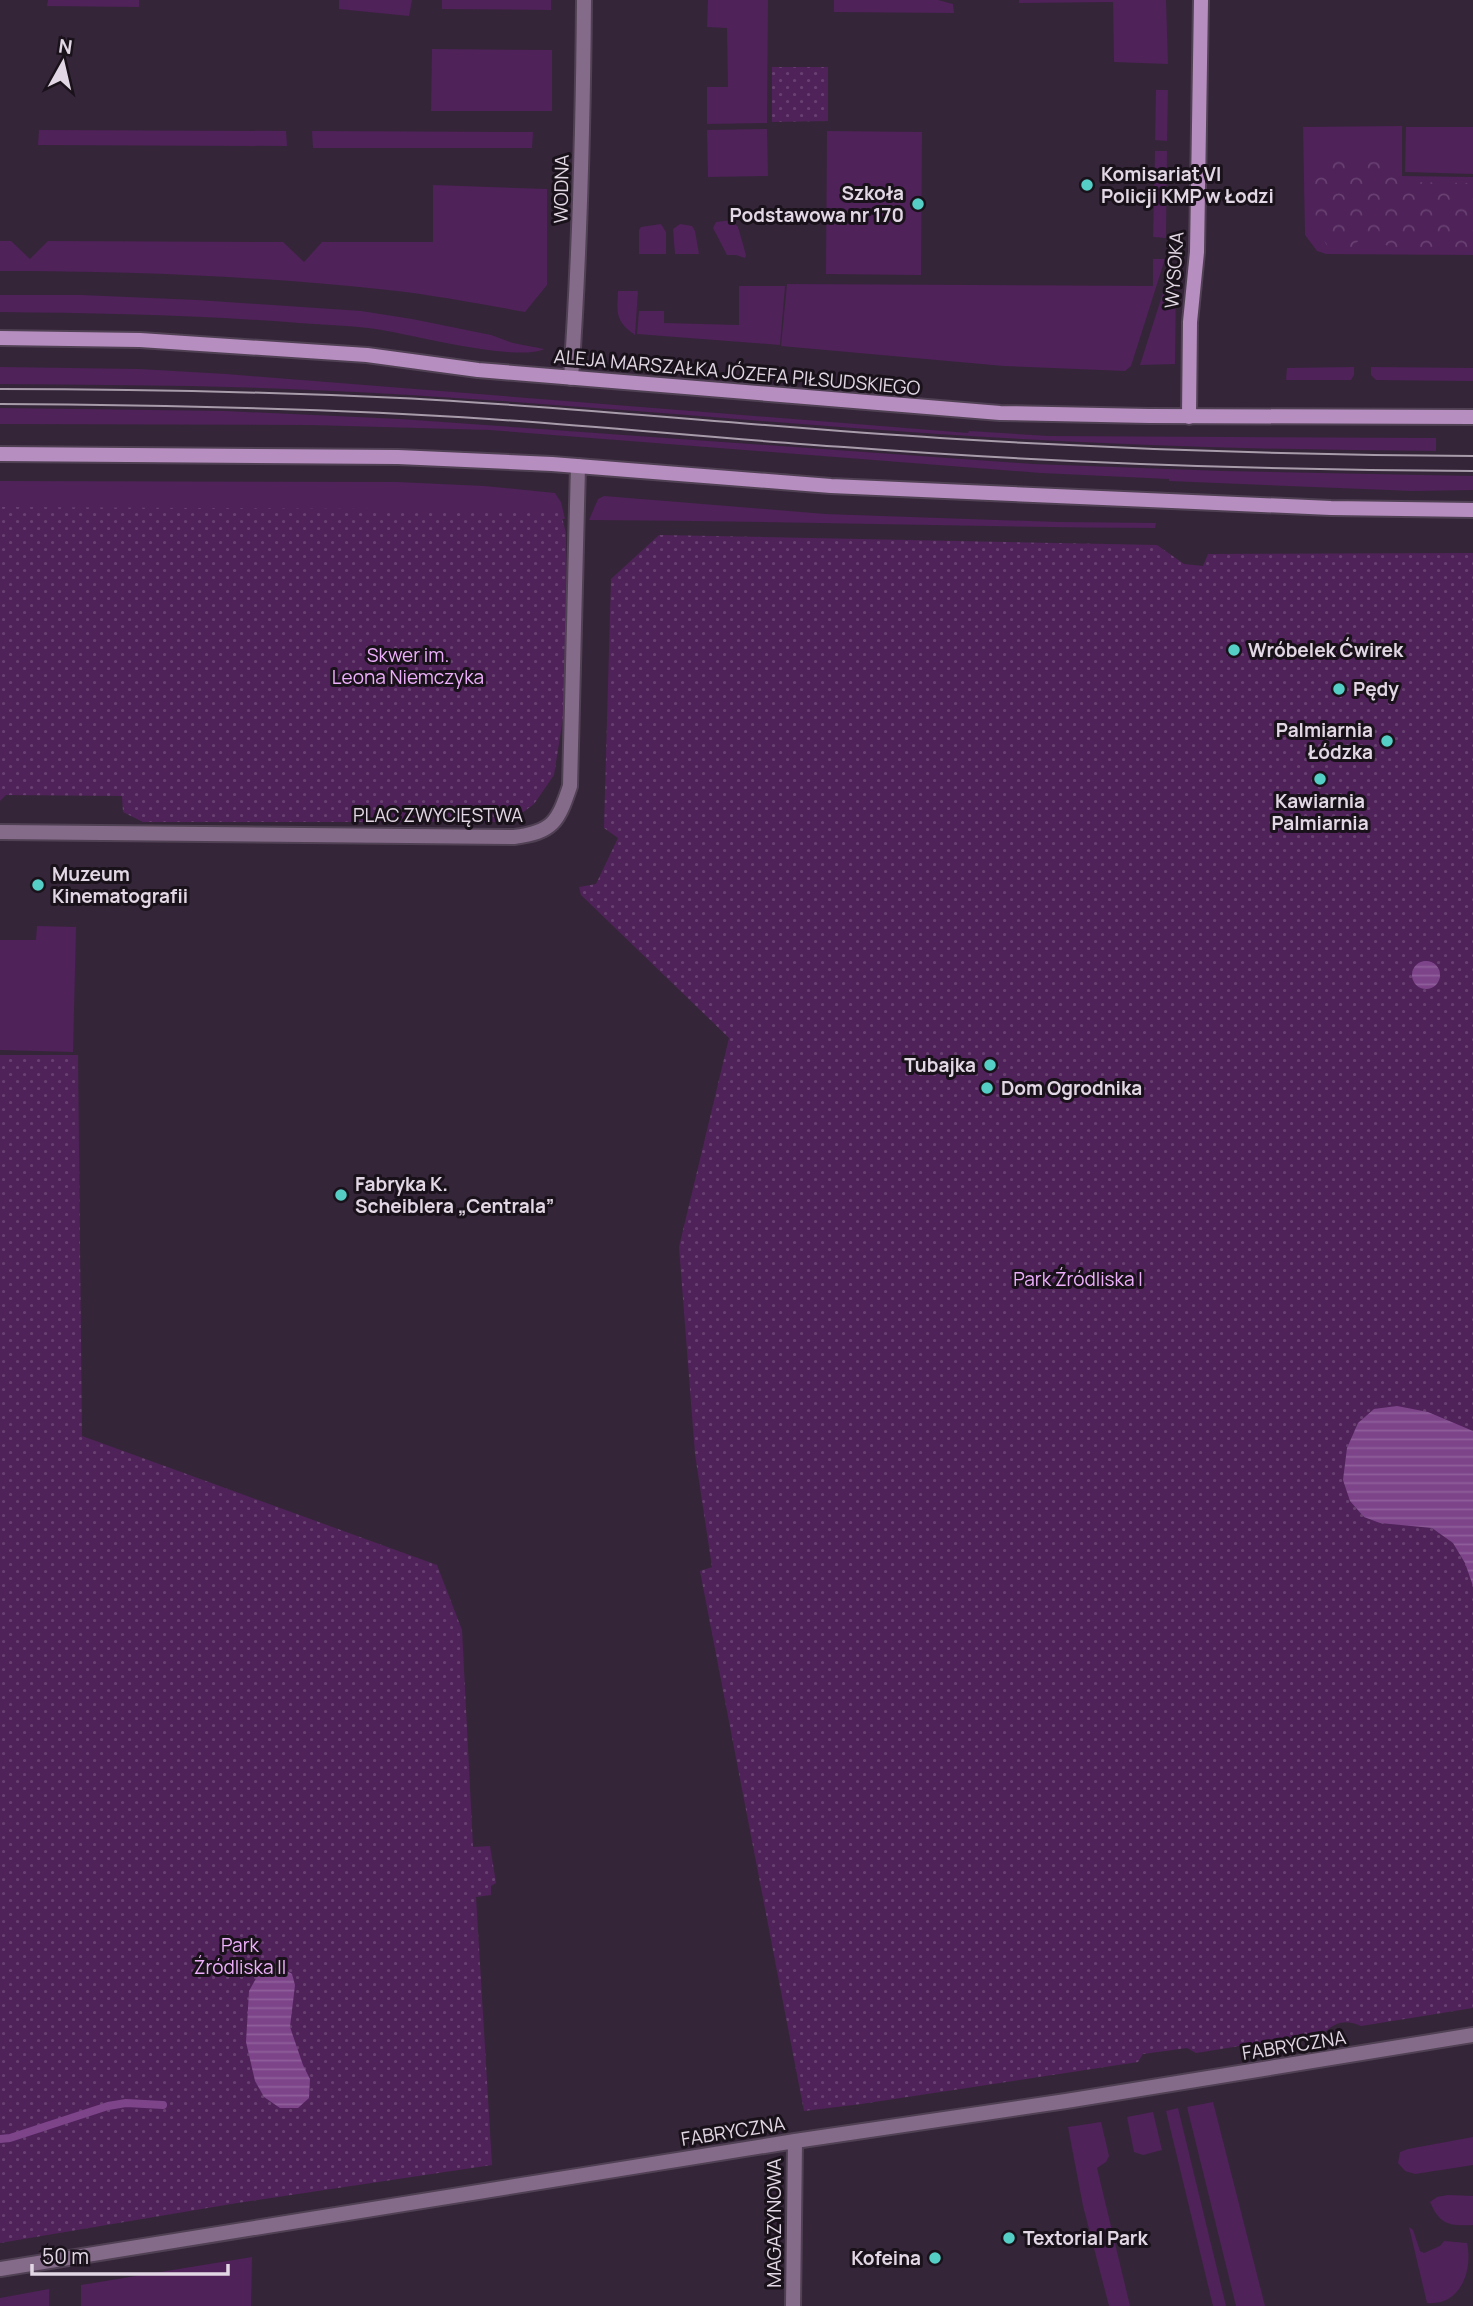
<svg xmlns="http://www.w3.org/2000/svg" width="1473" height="2306" viewBox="0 0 1473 2306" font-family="Manrope,sans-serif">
	<defs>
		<pattern id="forest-crowns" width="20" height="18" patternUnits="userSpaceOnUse" patternTransform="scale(1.75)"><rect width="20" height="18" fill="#4f2259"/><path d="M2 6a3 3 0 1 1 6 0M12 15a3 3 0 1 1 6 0" fill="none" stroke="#684171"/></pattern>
		<pattern id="park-dots" width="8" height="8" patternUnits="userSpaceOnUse" patternTransform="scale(1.75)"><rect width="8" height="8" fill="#4f2259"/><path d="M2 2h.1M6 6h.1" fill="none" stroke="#684171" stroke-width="1.8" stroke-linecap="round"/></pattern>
		<pattern id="water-rules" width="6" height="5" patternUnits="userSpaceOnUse" patternTransform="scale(1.75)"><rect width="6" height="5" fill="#7d448a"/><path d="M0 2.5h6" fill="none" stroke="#8f5e9a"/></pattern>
	</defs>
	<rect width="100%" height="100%" fill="#352539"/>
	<path fill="#4f2259" d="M48 0H139V7L47 6Z
		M339 0H412L409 16 339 9Z
		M442 0H551V10L442 9Z
		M708 0H768L767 123 707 124V87H728L727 28 707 27Z
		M834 0H938L953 4 954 13 834 12Z
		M1019 0H1166L1168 64 1114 62 1113 2 1019 3Z
		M432 49 552 50V111H431Z
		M1156 90H1168L1167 141 1155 140Z
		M1402 126V176L1473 177V255L1326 254 1317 251 1305 235 1303 127Z
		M1406 127H1473V174L1405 172Z
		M767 129 768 176 708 177 707 130Z
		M39 130 286 131 287 146 38 145Z
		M312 131 533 132 532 148H313Z
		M827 131 922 132 921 275 826 274Z
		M1155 151H1167L1166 238 1153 237Z
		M433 185 547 189V285L525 312C480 304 434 295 388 290 260 276 129 271 0 271V241H11L30 259 48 241 283 242 304 262 322 242H433Z
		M732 220 738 227 746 255 745 258 736 255H727L713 228 716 222Z
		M661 224 666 232V254H639V230L641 227Z
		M680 224 692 226 695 231 699 254H675L673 229Z
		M1153 259H1165L1131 366 1125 371 1004 366 781 346 787 284 1153 286Z
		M1168 277H1176L1175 364 1140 365Z
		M739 286H785L780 345 637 334 639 311H664V323L739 325Z
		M618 291H638L635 335C615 321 617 313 618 291Z
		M0 295H81L197 300 361 311 412 319 491 335 513 343 544 349C518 362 416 336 382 330 351 325 318 325 287 322 191 315 96 313 0 312Z
		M0 367 139 369 226 374 968 433 969 431 1048 436 1436 438V451C1270 450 1104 445 938 434 729 420 520 399 311 390 207 385 104 385 0 384Z
		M1354 367V375L1351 380H1286L1287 368Z
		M1371 367 1473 368V381L1376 380 1371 375Z
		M0 408 224 411 400 419 1033 464 1222 471 1473 476V490L1413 491 1169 481V479L1041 473 490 430 311 425 0 424Z
		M0 481 397 482 484 486 555 493 561 502 565 519H0Z
		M604 496 825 514 1058 522 1156 523 1155 528C966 527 778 521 589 520L598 499Z
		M37 926 76 927 73 1052 0 1050V940H36Z
		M1213 2102 1265 2306H1236L1187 2107Z
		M1178 2108 1226 2306H1213L1166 2111Z
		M1153 2112 1162 2150 1143 2155 1134 2152 1127 2117Z
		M1101 2122 1109 2156 1106 2162 1097 2168 1130 2306H1109L1083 2206 1068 2127Z
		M1473 2137V2165L1415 2174 1405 2171 1398 2163 1400 2152 1408 2149Z
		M1448 2195 1473 2196V2225C1449 2226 1440 2225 1430 2202L1437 2197Z
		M1409 2227 1413 2230 1420 2251 1424 2253 1440 2246 1444 2241 1467 2243C1473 2270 1461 2306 1427 2303Z
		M252 2257 251 2306H81V2285Z
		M49 2289V2306H0V2298Z"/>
	<path fill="url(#forest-crowns)" d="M1352 158 1371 162 1389 161 1404 182 1473 183V252L1395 250 1382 243 1378 229 1371 230 1348 250 1328 247 1316 228 1315 206 1317 198 1314 178 1330 161Z"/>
	<path fill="url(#park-dots)" d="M772 67H828V121L772 122Z
		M0 507 560 510 566 533 567 627 564 712 554 775 534 804 510 822H143L123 812 122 796 6 795 0 801Z
		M659 535 1157 545 1184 564 1203 566 1208 554 1473 553V2008L1361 2026C1347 2020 1337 2021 1325 2032L1196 2053 1187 2048 1143 2054 1138 2062 861 2104 804 2111 700 1571 712 1567 695 1454 679 1247 729 1038 581 895 579 887 596 884 618 838 604 828 611 579Z
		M0 1055H78L82 1436 437 1565 462 1630 473 1847 490 1846 496 1883 491 1886V1895L476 1897 492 2165 237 2203 0 2243Z"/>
	<path fill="url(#water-rules)" d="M1412 975a14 14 0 1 1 28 0a14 14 0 1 1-28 0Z
		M1397 1406 1428 1412 1473 1431V1586L1465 1563 1453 1543 1432 1528 1380 1523 1364 1517 1350 1501 1343 1480 1347 1448 1358 1423 1374 1409Z
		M270 1967 284 1969 292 1974 295 1985 290 2027 303 2065 310 2079 309 2098 298 2108H280L264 2097 255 2081 246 2042 249 1991 258 1975Z"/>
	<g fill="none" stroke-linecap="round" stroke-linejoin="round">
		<path stroke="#7d448a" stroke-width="8" d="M0 2139 10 2138 108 2106 126 2103 163 2105"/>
		<defs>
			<path id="street" d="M571 378C580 252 583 126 584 0
				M0 832 514 837C553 832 558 822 570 786L578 466
				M0 2269 795 2141 1066 2101 1473 2035
				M793 2306 795 2141"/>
			<path id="secondary" d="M0 338 140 340 367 355 478 370 1000 413 1149 416 1473 417
				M1189 417 1190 322 1197 252 1201 0
				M0 454 398 457 552 464 831 486 1331 508 1473 510"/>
		</defs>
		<use href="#street" stroke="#514154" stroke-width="18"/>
		<use href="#secondary" stroke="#514154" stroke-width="18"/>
		<use href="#street" stroke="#856b8a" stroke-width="14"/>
		<use href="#secondary" stroke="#b78ec0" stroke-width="14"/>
		<path stroke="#a89cab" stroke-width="2" d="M0 389C134 389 267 392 400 398 580 407 760 427 940 438 1117 449 1295 455 1473 456
			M0 404C163 405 326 408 489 419 607 427 725 439 844 447 1053 463 1263 470 1473 471"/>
	</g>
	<g fill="#55cec6" stroke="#19121a" stroke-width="2.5">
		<circle cx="1087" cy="185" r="7"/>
		<circle cx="918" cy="204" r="7"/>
		<circle cx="1234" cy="650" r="7"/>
		<circle cx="1339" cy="689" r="7"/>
		<circle cx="1387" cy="741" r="7"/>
		<circle cx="1320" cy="779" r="7"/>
		<circle cx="38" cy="885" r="7"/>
		<circle cx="990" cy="1065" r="7"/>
		<circle cx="987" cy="1088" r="7"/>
		<circle cx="341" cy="1195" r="7"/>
		<circle cx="1009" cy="2238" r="7"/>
		<circle cx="935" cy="2258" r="7"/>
	</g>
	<g text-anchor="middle" stroke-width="6" stroke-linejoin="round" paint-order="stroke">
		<g font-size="19" font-weight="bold" fill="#e2d7e4" stroke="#19121a" text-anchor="start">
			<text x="1101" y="181">Komisariat VI<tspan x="1101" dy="22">Policji KMP w Łodzi</tspan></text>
			<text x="904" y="200" text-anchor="end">Szkoła<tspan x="904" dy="22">Podstawowa nr 170</tspan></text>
			<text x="1248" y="657">Wróbelek Ćwirek</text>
			<text x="1353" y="696">Pędy</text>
			<text x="1373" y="737" text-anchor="end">Palmiarnia<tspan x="1373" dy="22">Łódzka</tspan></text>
			<text x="1320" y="808" text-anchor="middle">Kawiarnia<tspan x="1320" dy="22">Palmiarnia</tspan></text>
			<text x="52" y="881">Muzeum<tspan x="52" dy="22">Kinematografii</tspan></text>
			<text x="976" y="1072" text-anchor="end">Tubajka</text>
			<text x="1001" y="1095">Dom Ogrodnika</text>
			<text x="355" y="1191">Fabryka K.<tspan x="355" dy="22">Scheiblera „Centrala”</tspan></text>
			<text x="1023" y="2245">Textorial Park</text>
			<text x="921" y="2265" text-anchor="end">Kofeina</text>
		</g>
		<g font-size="19" fill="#e2d7e4" stroke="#19121a">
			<text transform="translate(561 189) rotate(-89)" y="7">WODNA</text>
			<text transform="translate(1174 270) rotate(-86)" y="7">WYSOKA</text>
			<text transform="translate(737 372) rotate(5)" y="7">ALEJA MARSZAŁKA JÓZEFA PIŁSUDSKIEGO</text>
			<text x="438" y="822">PLAC ZWYCIĘSTWA</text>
			<text transform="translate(1294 2045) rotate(-9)" y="7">FABRYCZNA</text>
			<text transform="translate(733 2131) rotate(-9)" y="7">FABRYCZNA</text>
			<text transform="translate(774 2223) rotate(-90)" y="7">MAGAZYNOWA</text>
		</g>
		<g font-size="19" fill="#eeaffc" stroke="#19121a">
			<text x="408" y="662">Skwer im.<tspan x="408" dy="22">Leona Niemczyka</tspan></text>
			<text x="1078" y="1286">Park Źródliska I</text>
			<text x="240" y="1952">Park<tspan x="240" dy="22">Źródliska II</tspan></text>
		</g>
	</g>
	<g transform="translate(63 63) rotate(8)" stroke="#19121a" stroke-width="5" paint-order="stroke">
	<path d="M0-5L12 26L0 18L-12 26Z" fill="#e2d7e4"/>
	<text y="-10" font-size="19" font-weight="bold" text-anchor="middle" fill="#e2d7e4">N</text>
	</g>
	<path d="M32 2264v10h196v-10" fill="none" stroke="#e2d7e4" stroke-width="3.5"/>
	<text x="42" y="2264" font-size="21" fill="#e2d7e4" stroke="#19121a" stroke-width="5" paint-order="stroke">50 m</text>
</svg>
